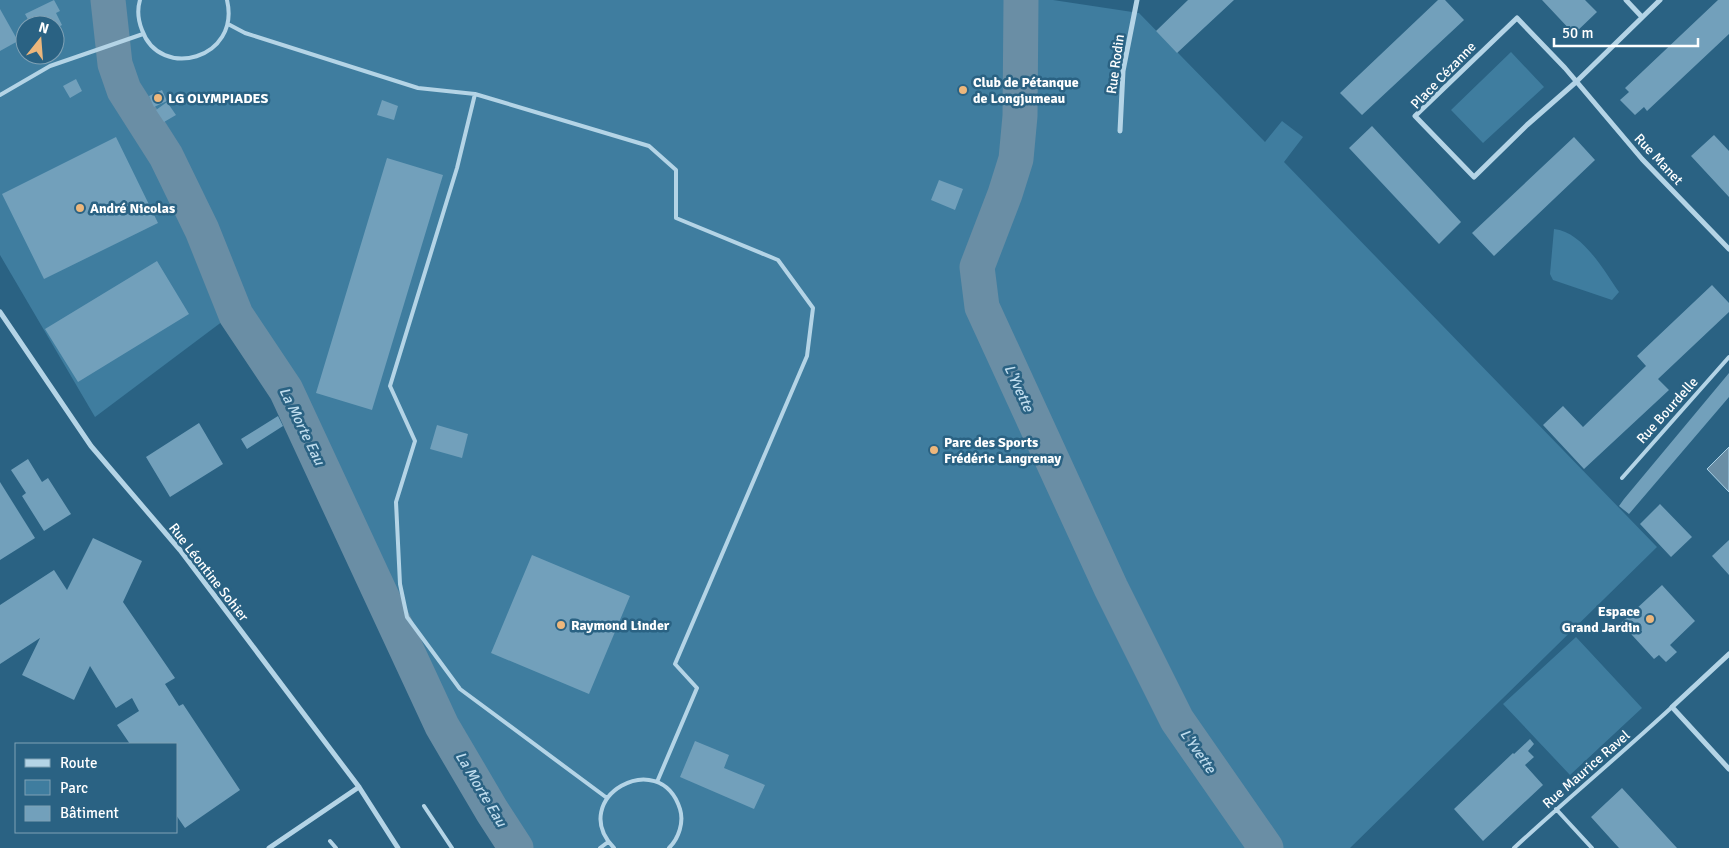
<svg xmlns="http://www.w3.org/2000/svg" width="1729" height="848" viewBox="0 0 1729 848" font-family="Signika,sans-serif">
	<rect width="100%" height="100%" fill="#2a6283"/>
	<path fill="#3f7d9f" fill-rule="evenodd" d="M0 0H1053L1139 13 1265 142 1282 121 1303 137 1284 162 1657 547 1350 848H510L434 727 319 483 277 389 227 318 95 417 0 255ZM25 25H55V55H25Z
		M1511 52 1544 87 1483 143 1451 110Z
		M1554 229C1583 232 1604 271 1619 292L1612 300 1553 280 1550 274Z
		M1576 637 1642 708 1570 775 1503 704Z"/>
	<path fill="#6a8ea5" stroke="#a9d1e6" d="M1729 447V492L1707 469Z"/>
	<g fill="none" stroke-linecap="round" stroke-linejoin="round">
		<path stroke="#6a8ea5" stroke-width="35" d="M108 0 115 64 124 90 166 156 202 230 236 315 286 390 442 726 492 811 516 848
			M1021 0 1020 116 1016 159 1005 194 977 267 982 307 1111 588 1177 720 1266 848"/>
	</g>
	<path fill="#72a0bb" d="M54 0 60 11 56 13 62 25 55 29V25H31L25 14Z
		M1188 0H1234L1177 53 1156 31Z
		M1438 0H1445L1464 20 1362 115 1340 93Z
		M1542 0H1585L1597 12 1574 34Z
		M1718 0H1729V34L1647 111 1644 107 1635 115 1620 100 1629 92 1625 88Z
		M0 9 18 41 0 51Z
		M76 79 82 91 70 98 63 86Z
		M162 90 167 101 154 107 149 96Z
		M382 100 398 106 394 120 377 115Z
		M167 102 176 115 164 122 156 110Z
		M1372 126 1461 222 1439 244 1349 148Z
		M1714 135 1729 151V197L1691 156Z
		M116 137 158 223 44 279 2 194Z
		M1574 137 1595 160 1494 256 1472 233Z
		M387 158 443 175 372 410 316 393Z
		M939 180 963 189 955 210 931 200Z
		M157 261 189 314 78 382 45 329Z
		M1712 285 1729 303V312L1658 379 1669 390 1584 469 1543 425 1563 406 1583 427 1646 366 1637 356Z
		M1729 373V397L1629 514 1619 506 1624 499Z
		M278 416 283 426 247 449 241 439Z
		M199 423 223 464 170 497 146 457Z
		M437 425 468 434 462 458 430 449Z
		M28 459 42 482 48 478 71 514 44 531 22 496 26 493 11 470Z
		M0 482 35 538 0 560Z
		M1660 504 1692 537 1671 557 1640 524Z
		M93 538 142 561 123 602 175 678 165 684 179 706 183 704 240 790 185 828 176 815V744H130L117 725 139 711 132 698 116 708 90 666 74 700 22 675 40 638 0 664V605L54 570 67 590Z
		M1729 540V575L1712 556Z
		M532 555 630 596 589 694 491 653Z
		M1662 585 1695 621 1670 645 1677 652 1666 662 1659 655 1654 659 1621 623Z
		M1530 739 1534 744 1528 751 1534 757 1525 765 1543 785 1483 841 1454 809 1513 753 1514 754Z
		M695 741 729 755 724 768 765 785 754 809 680 777Z
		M1622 788 1677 848H1619L1591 817Z"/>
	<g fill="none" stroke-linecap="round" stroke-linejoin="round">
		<path stroke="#b4d4e6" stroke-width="4" d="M140 0C137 10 138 20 142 30 160 81 241 59 227 0
			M228 24 245 33 418 88 475 94 649 146 676 170V218L778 260 813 308 807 356 675 664 697 688 657 782
			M475 94 457 168 390 386 415 441 396 502 400 584 407 617 460 689 607 798
			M0 95 50 66 143 34
			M1622 478 1729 357
			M424 806 452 848
			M1556 809 1592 848
			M330 841 336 848
			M600 848 608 842
			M614 848C566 798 660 745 680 809 684 822 679 838 669 848
			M1514 848C1566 800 1620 755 1672 707"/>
		<path stroke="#b4d4e6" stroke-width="5" d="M1626 0 1641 16
			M1660 0 1576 82 1527 125 1474 177 1415 116 1517 18 1565 68 1642 159 1729 249
			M1120 131 1123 71 1137 0
			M0 312 91 446 180 550 359 787 398 848
			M1729 654 1672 707 1729 769
			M269 848 359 787"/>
	</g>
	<g fill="#edb77c" stroke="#2a6283" stroke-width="2">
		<circle cx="963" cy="90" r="5"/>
		<circle cx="158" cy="98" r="5"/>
		<circle cx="80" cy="208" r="5"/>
		<circle cx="934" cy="450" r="5"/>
		<circle cx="1650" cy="619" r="5"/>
		<circle cx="561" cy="625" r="5"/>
	</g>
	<g text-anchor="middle" stroke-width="5" stroke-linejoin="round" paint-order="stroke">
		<g font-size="14" fill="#fff" stroke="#2a6283">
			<text transform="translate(1115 64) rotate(-82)" y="5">Rue Rodin</text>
			<text transform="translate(1443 75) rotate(-46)" y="5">Place Cézanne</text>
			<text transform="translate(1659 159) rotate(47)" y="5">Rue Manet</text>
			<text transform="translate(1667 410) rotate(-48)" y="5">Rue Bourdelle</text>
			<text transform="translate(209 572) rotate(52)" y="5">Rue Léontine Sohier</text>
			<text transform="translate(1586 769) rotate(-41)" y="5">Rue Maurice Ravel</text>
		</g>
		<g font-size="14" font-weight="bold" fill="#fff" stroke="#2a6283" text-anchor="start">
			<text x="973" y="87">Club de Pétanque<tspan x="973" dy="16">de Longjumeau</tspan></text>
			<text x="168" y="103">LG OLYMPIADES</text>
			<text x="90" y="213">André Nicolas</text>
			<text x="944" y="447">Parc des Sports<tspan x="944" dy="16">Frédéric Langrenay</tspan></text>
			<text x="1640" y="616" text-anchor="end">Espace<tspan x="1640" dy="16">Grand Jardin</tspan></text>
			<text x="571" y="630">Raymond Linder</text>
		</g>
		<g font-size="15" font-style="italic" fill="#c0ddee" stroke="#2a6283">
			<text transform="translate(1019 388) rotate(65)" y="5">L'Yvette</text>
			<text transform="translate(302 426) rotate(64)" y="5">La Morte Eau</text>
			<text transform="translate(1198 751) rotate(55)" y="5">L'Yvette</text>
			<text transform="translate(481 789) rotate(59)" y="5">La Morte Eau</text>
		</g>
	</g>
	<rect x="15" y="743" width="162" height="90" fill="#2a6283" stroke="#7fa1b5"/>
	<rect x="25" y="759" width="25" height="8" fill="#b4d4e6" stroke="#7fa1b5"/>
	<text x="60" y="768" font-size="15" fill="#ffffff">Route</text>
	<rect x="25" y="780" width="25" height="15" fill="#3f7d9f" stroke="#7fa1b5"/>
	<text x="60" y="793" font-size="15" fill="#ffffff">Parc</text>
	<rect x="25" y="806" width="25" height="15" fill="#72a0bb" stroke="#7fa1b5"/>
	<text x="60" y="818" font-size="15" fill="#ffffff">Bâtiment</text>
	<g transform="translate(40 40) rotate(17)"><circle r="24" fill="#2a6283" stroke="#7fa1b5"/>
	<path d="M0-4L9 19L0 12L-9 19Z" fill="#edb77c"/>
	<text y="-8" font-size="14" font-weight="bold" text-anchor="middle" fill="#ffffff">N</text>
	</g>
	<path d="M1554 38v8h144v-8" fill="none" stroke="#ffffff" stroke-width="2.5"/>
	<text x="1562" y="38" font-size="15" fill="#ffffff" stroke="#2a6283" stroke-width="4" paint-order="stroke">50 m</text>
</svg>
